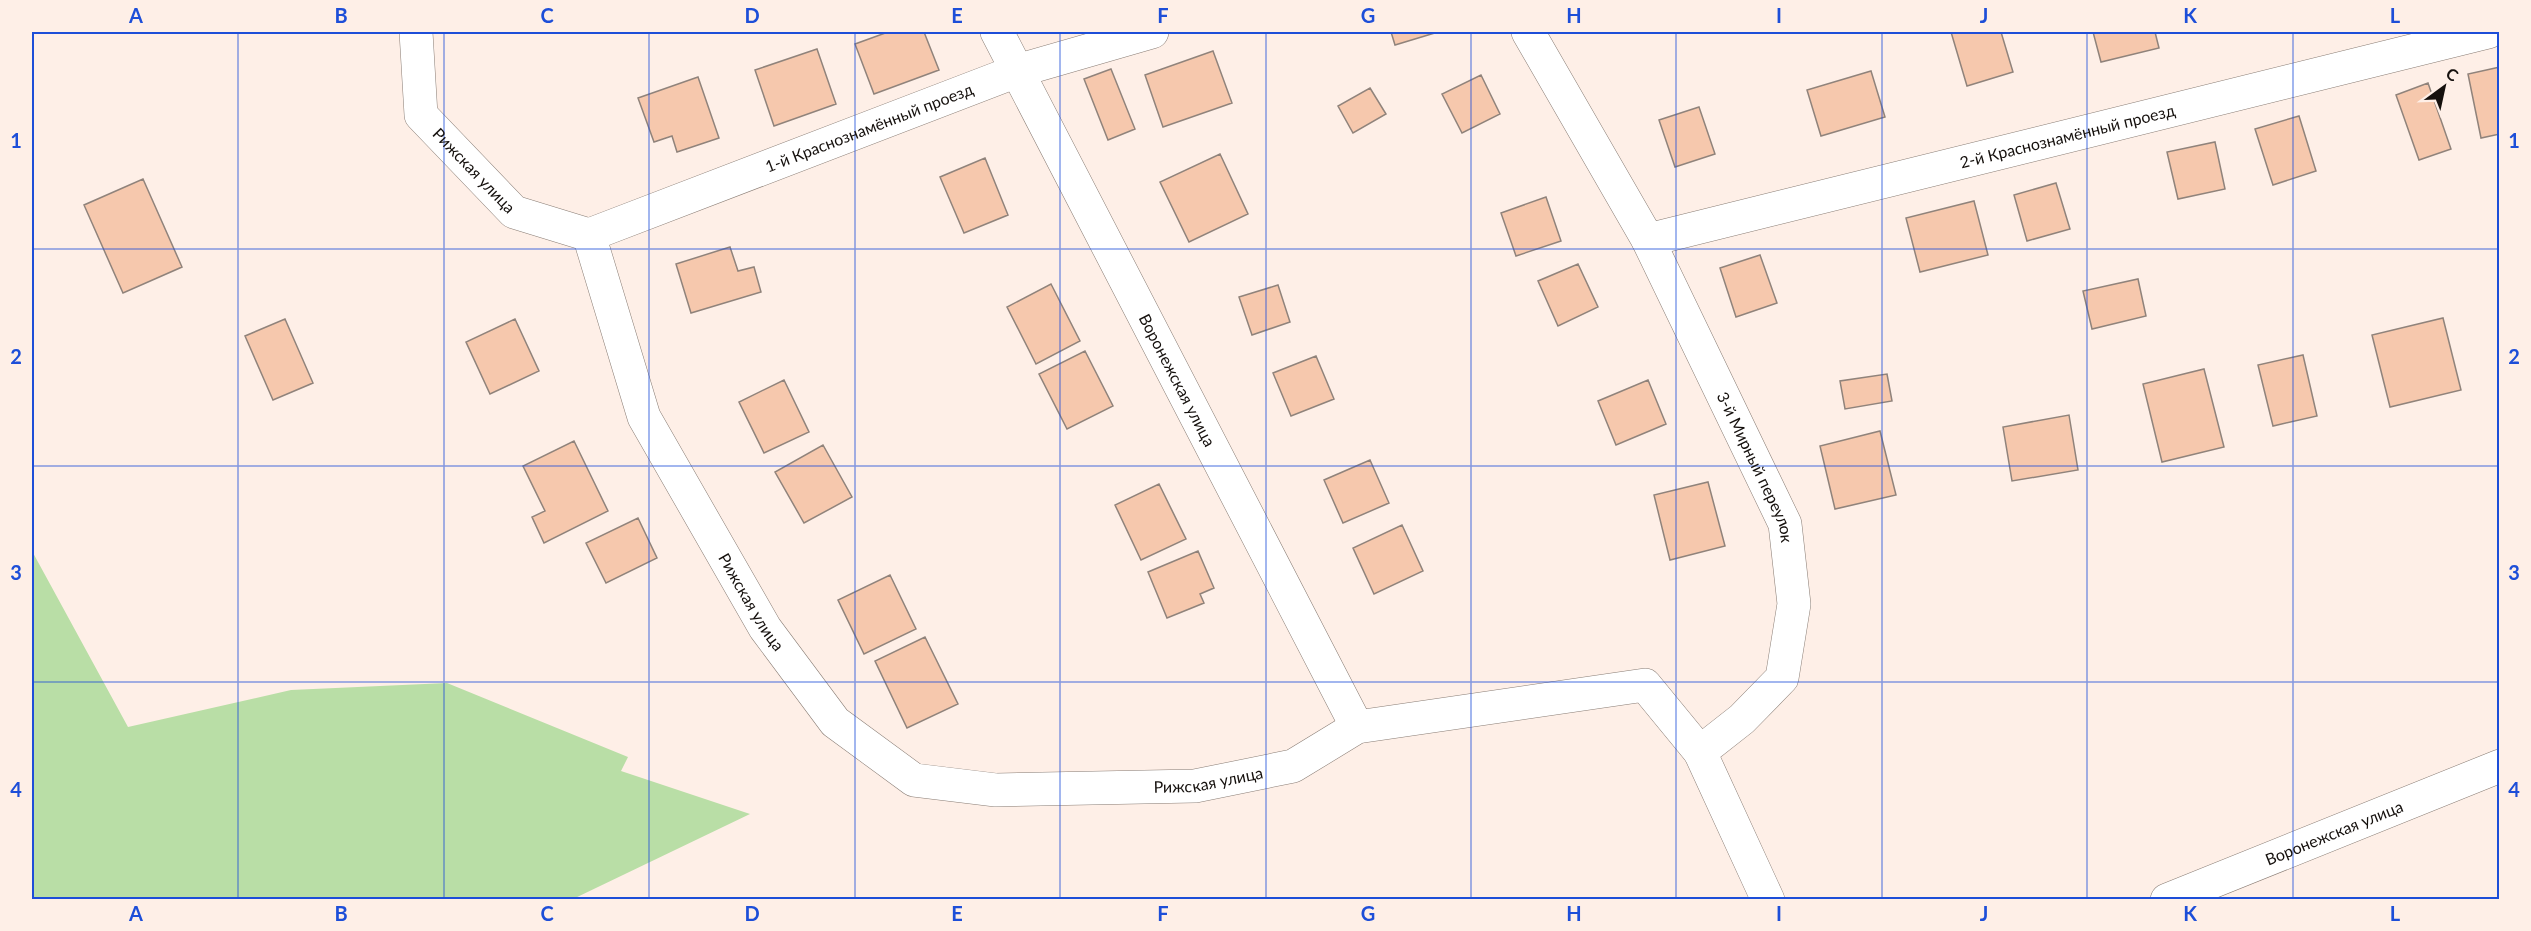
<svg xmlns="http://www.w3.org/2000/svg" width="2531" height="931" viewBox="0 0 2531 931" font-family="Lato,sans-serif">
	<rect width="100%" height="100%" fill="#feefe7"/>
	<path fill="#b9dea6" d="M32 551 128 727 291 690 447 683 628 757 621 771 750 814 573 899H32Z"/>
	<path fill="#f6c8ad" stroke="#90837b" stroke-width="1.5" d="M888 32H924L939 70 874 94 855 44Z
		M1391 32H1438L1395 45Z
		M1951 32H2001L2013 72 1967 86Z
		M2093 32H2155L2159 48 2101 62Z
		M817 49 836 104 774 126 755 70Z
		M1213 51 1232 103 1163 127 1145 75Z
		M2500 67V134L2481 138 2468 74Z
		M1111 69 1135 129 1108 140 1084 79Z
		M1871 71 1885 117 1821 136 1807 90Z
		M1481 75 1500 114 1462 133 1442 94Z
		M698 77 719 138 677 152 672 136 654 142 638 98Z
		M2428 83 2451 149 2419 160 2396 95Z
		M1370 88 1386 114 1353 133 1338 106Z
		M1699 107 1715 154 1675 167 1659 120Z
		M2299 116 2316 171 2273 185 2255 129Z
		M2215 142 2225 189 2178 199 2167 152Z
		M1220 154 1248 214 1189 242 1160 182Z
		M985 158 1008 215 964 233 940 177Z
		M143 179 182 267 123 293 84 205Z
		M2056 183 2070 229 2027 241 2014 195Z
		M1546 197 1561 241 1516 256 1501 213Z
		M1974 201 1988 255 1920 272 1906 218Z
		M730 247 738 271 754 267 761 292 691 313 676 264Z
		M1760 255 1777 303 1736 317 1720 268Z
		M1578 264 1598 307 1558 326 1538 281Z
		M2138 279 2146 316 2092 329 2083 291Z
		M1051 284 1080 341 1036 364 1007 307Z
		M1278 285 1290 322 1252 335 1239 297Z
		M2443 318 2461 390 2390 407 2372 335Z
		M285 319 313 383 273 400 245 336Z
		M515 319 539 371 490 394 466 342Z
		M1085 351 1113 406 1067 429 1039 374Z
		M2303 355 2317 416 2273 426 2258 365Z
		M1316 356 1334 399 1291 416 1273 373Z
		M2204 369 2224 447 2162 462 2143 384Z
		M1887 374 1892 401 1845 409 1840 381Z
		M784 380 809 432 764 453 739 402Z
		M1648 380 1666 424 1616 445 1598 401Z
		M2069 415 2078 470 2012 481 2003 427Z
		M1880 431 1896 495 1835 509 1820 446Z
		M574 441 608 511 544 543 532 517 545 511 523 466Z
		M823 445 852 497 804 523 775 472Z
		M1370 460 1389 503 1343 523 1324 480Z
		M1708 482 1725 546 1670 560 1654 495Z
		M1159 484 1186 539 1141 560 1115 505Z
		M638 518 657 558 606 583 586 543Z
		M1402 525 1423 571 1374 594 1353 548Z
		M1198 551 1214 588 1200 594 1204 603 1167 618 1148 572Z
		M890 575 916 629 864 654 838 600Z
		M925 637 958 704 907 728 875 661Z"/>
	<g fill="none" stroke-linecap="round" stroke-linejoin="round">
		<defs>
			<g id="street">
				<path id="s1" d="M416 32 421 115 514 212 589 235 644 417 765 628 835 722 914 780 996 790 1195 786 1293 766 1357 727 1645 685 1700 752"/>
				<path id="s2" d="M997 32 1357 727"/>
				<path id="s3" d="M1528 32 1648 240 1785 524 1794 604 1782 678 1742 719 1700 752 1768 900"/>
				<path id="s4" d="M589 235 1017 71 1152 32"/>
				<path id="s5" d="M1648 240 2488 32"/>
				<path id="s6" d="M2167 900 2500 766"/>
			</g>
		</defs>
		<use href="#street" stroke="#897d75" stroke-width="34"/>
		<use href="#street" stroke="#fff" stroke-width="33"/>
	</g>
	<path fill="none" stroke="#1d4ed8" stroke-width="1.5" stroke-opacity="0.55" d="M238 32V900M444 32V900M649 32V900M855 32V900M1060 32V900M1266 32V900M1471 32V900M1676 32V900M1882 32V900M2087 32V900M2293 32V900M32 249H2500M32 466H2500M32 682H2500"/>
	<g text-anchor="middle" stroke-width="6" stroke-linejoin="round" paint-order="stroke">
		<g font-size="16" fill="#15100d" stroke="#feefe7">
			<text dy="6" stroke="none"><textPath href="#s4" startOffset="300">1-й Краснознамённый проезд</textPath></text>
			<text dy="6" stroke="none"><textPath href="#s5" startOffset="432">2-й Краснознамённый проезд</textPath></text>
			<text dy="6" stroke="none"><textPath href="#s1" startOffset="160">Рижская улица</textPath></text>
			<text dy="6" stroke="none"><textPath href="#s2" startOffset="392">Воронежская улица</textPath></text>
			<text dy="6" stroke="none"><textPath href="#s3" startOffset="492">3-й Мирный переулок</textPath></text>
			<text dy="6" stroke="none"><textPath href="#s1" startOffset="700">Рижская улица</textPath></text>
			<text dy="6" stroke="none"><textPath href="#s1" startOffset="1240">Рижская улица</textPath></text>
			<text dy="6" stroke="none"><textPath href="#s6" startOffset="180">Воронежская улица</textPath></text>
		</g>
	</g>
	<rect width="2531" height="931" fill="none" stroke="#feefe7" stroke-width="66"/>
	<g transform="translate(2444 87) rotate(33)" stroke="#feefe7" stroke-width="4.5" paint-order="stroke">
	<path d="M0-4.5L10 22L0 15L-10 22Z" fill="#15100d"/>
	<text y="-9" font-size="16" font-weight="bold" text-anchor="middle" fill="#15100d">С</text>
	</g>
	<rect x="33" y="33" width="2465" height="865" fill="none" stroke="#1d4ed8" stroke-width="2"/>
	<g font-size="20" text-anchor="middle" font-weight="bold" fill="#1d4ed8">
		<text x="136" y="23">A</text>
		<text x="341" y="23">B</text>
		<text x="547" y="23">C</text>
		<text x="752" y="23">D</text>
		<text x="957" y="23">E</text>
		<text x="1163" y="23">F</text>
		<text x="1368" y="23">G</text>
		<text x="1574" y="23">H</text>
		<text x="1779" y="23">I</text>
		<text x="1984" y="23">J</text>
		<text x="2190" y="23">K</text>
		<text x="2395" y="23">L</text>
		<text x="16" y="148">1</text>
		<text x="2514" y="148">1</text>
		<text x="16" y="364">2</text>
		<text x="2514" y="364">2</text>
		<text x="16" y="580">3</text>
		<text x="2514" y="580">3</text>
		<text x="16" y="797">4</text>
		<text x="2514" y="797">4</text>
		<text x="136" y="921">A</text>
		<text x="341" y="921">B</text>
		<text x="547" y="921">C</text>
		<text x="752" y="921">D</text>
		<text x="957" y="921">E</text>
		<text x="1163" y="921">F</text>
		<text x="1368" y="921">G</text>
		<text x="1574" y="921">H</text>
		<text x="1779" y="921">I</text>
		<text x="1984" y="921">J</text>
		<text x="2190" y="921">K</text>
		<text x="2395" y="921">L</text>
	</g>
</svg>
